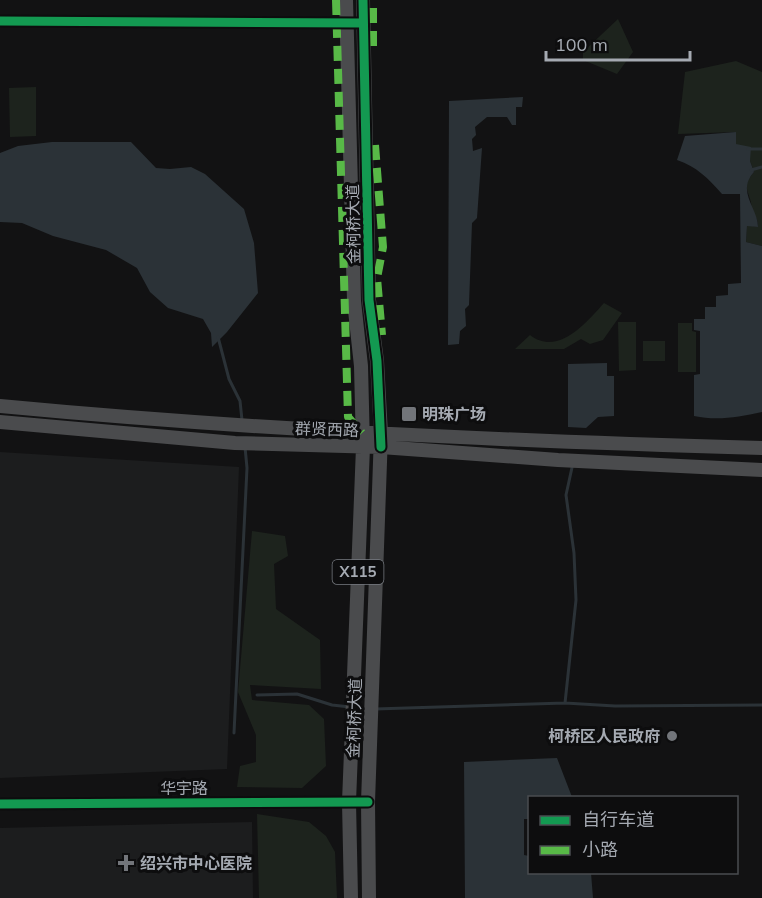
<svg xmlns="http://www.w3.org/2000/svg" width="762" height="898" viewBox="0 0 762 898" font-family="Mulish,'Noto Sans SC',sans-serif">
	<rect width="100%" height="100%" fill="#121213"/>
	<path fill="#1c1d1e" d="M0 452 239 467 227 769 0 778Z
		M252 822 253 898H0V828Z"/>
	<path fill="#1d231d" d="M618 19 633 52 617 74 583 60V52Z
		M736 61 762 72V246L746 242 747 225 758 227C758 221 757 220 754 214 751 209 752 204 750 199 746 187 744 184 754 172L750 161 736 144V132L678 134 685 72Z
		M36 87V136L10 137 9 88Z
		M604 303 622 313 603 340 590 344 581 339 564 349H515L530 335C558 357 587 322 604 303Z
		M618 322H636V370L619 371Z
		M678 323H692V331L696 332V372H678Z
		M643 341H665V361H643Z
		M252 531 285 536 288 556 274 564 276 609 320 640 321 689 250 685 252 700 309 705 324 719 326 766 302 788 237 787 240 766 256 762V735L238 692Z
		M257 814 309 822 326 836 335 852 337 898H259Z"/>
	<path fill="#2b3237" d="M523 97 522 107H516V125H512L507 117H487L475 127 476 135 472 139 473 151 482 148 477 218 472 223 469 305 465 309 466 326 460 331 459 344 448 345 449 101Z
		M736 132V144L751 147 750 161 754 172C736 192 758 208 758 227L747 226 746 242 762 246V412C738 417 718 421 694 416V375L700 374V331L694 330V319H705V307H716V296L728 295V284L741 283 740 194H722C708 178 697 167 677 160L685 136Z
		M52 142H131L156 168 170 169 191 167 205 174 244 209 254 243 258 293 227 332 212 347 211 333 203 319 168 308 150 292 137 268 106 250 53 236 22 223 0 222V153L18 146Z
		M607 363V376H614V416L598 417 586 428 568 427V364Z
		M557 758 572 797 530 798 529 819H524V855L529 856 530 872 591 873 593 898H465L464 762Z"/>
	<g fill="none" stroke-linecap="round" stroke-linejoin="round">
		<path stroke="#2b3237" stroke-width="3" d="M748 149H762
			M751 170 762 167
			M218 337 229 379 240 401 242 420
			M257 695 297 694 332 705 350 707
			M565 703 576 600 574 553 566 495 573 463
			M375 709 565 703 615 706 762 705
			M234 733 247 468 245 447"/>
		<path stroke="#47494c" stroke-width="9" d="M0 21 363 23
			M0 804 368 802"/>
		<path stroke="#4a4b4d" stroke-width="14" d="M346 0 354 301 361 366 363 447 349 802 351 898
			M363 0 369 300 377 361 381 434 368 802 369 898
			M0 406C253 430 508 441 762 448
			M0 422 235 443 381 447 558 460 762 470"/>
		<path stroke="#58b947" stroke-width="8" stroke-dasharray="15 8" stroke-linecap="butt" d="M336 0 348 417 362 433
			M373 46V0
			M375 145 383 247 377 278 382 335"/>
		<defs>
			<path id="cycleway" d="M363 0 369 300 377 361 381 447
				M0 21 363 23
				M0 804 368 802"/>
		</defs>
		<use href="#cycleway" stroke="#0d0d0e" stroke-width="13"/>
		<use href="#cycleway" stroke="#139951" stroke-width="9"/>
	</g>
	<g fill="#72757a" stroke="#0d0d0e" stroke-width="2">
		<rect x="401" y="406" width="16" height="16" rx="3"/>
		<circle cx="672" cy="736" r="6"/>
		<path d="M123 854h6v6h6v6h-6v6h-6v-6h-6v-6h6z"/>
	</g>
	<g text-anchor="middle" stroke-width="6" stroke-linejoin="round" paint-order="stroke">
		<rect fill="#0d0d0e" stroke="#777b81" stroke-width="1.5" x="332.5" y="560" width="51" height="24" rx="4.5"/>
		<g font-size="15" font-weight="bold" fill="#a5aab2">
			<text x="358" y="577">X115</text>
		</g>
		<g font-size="16" fill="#a5aab2" stroke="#0d0d0e">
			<text transform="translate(353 224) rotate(-91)" y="6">金柯桥大道</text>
			<text transform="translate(327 429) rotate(2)" y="6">群贤西路</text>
			<text transform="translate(354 718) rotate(-88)" y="6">金柯桥大道</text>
			<text x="184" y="794">华宇路</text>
		</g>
		<g font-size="16" font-weight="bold" fill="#a5aab2" stroke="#0d0d0e" text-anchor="start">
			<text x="422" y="420">明珠广场</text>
			<text x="660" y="742" text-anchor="end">柯桥区人民政府</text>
			<text x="140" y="869">绍兴市中心医院</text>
		</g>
	</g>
	<rect x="528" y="796" width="210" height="78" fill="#0d0d0e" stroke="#4a4c50" stroke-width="1.5"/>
	<rect x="540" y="816" width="30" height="9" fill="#139951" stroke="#4a4c50" stroke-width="1.5"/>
	<text x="582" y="826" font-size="18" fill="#a5aab2">自行车道</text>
	<rect x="540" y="846" width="30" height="9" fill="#58b947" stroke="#4a4c50" stroke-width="1.5"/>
	<text x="582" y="856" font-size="18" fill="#a5aab2">小路</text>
	<path d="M546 51v9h144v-9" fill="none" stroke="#a5aab2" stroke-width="3"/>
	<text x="555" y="51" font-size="18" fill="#a5aab2" stroke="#0d0d0e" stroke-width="4.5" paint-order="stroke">100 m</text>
</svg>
